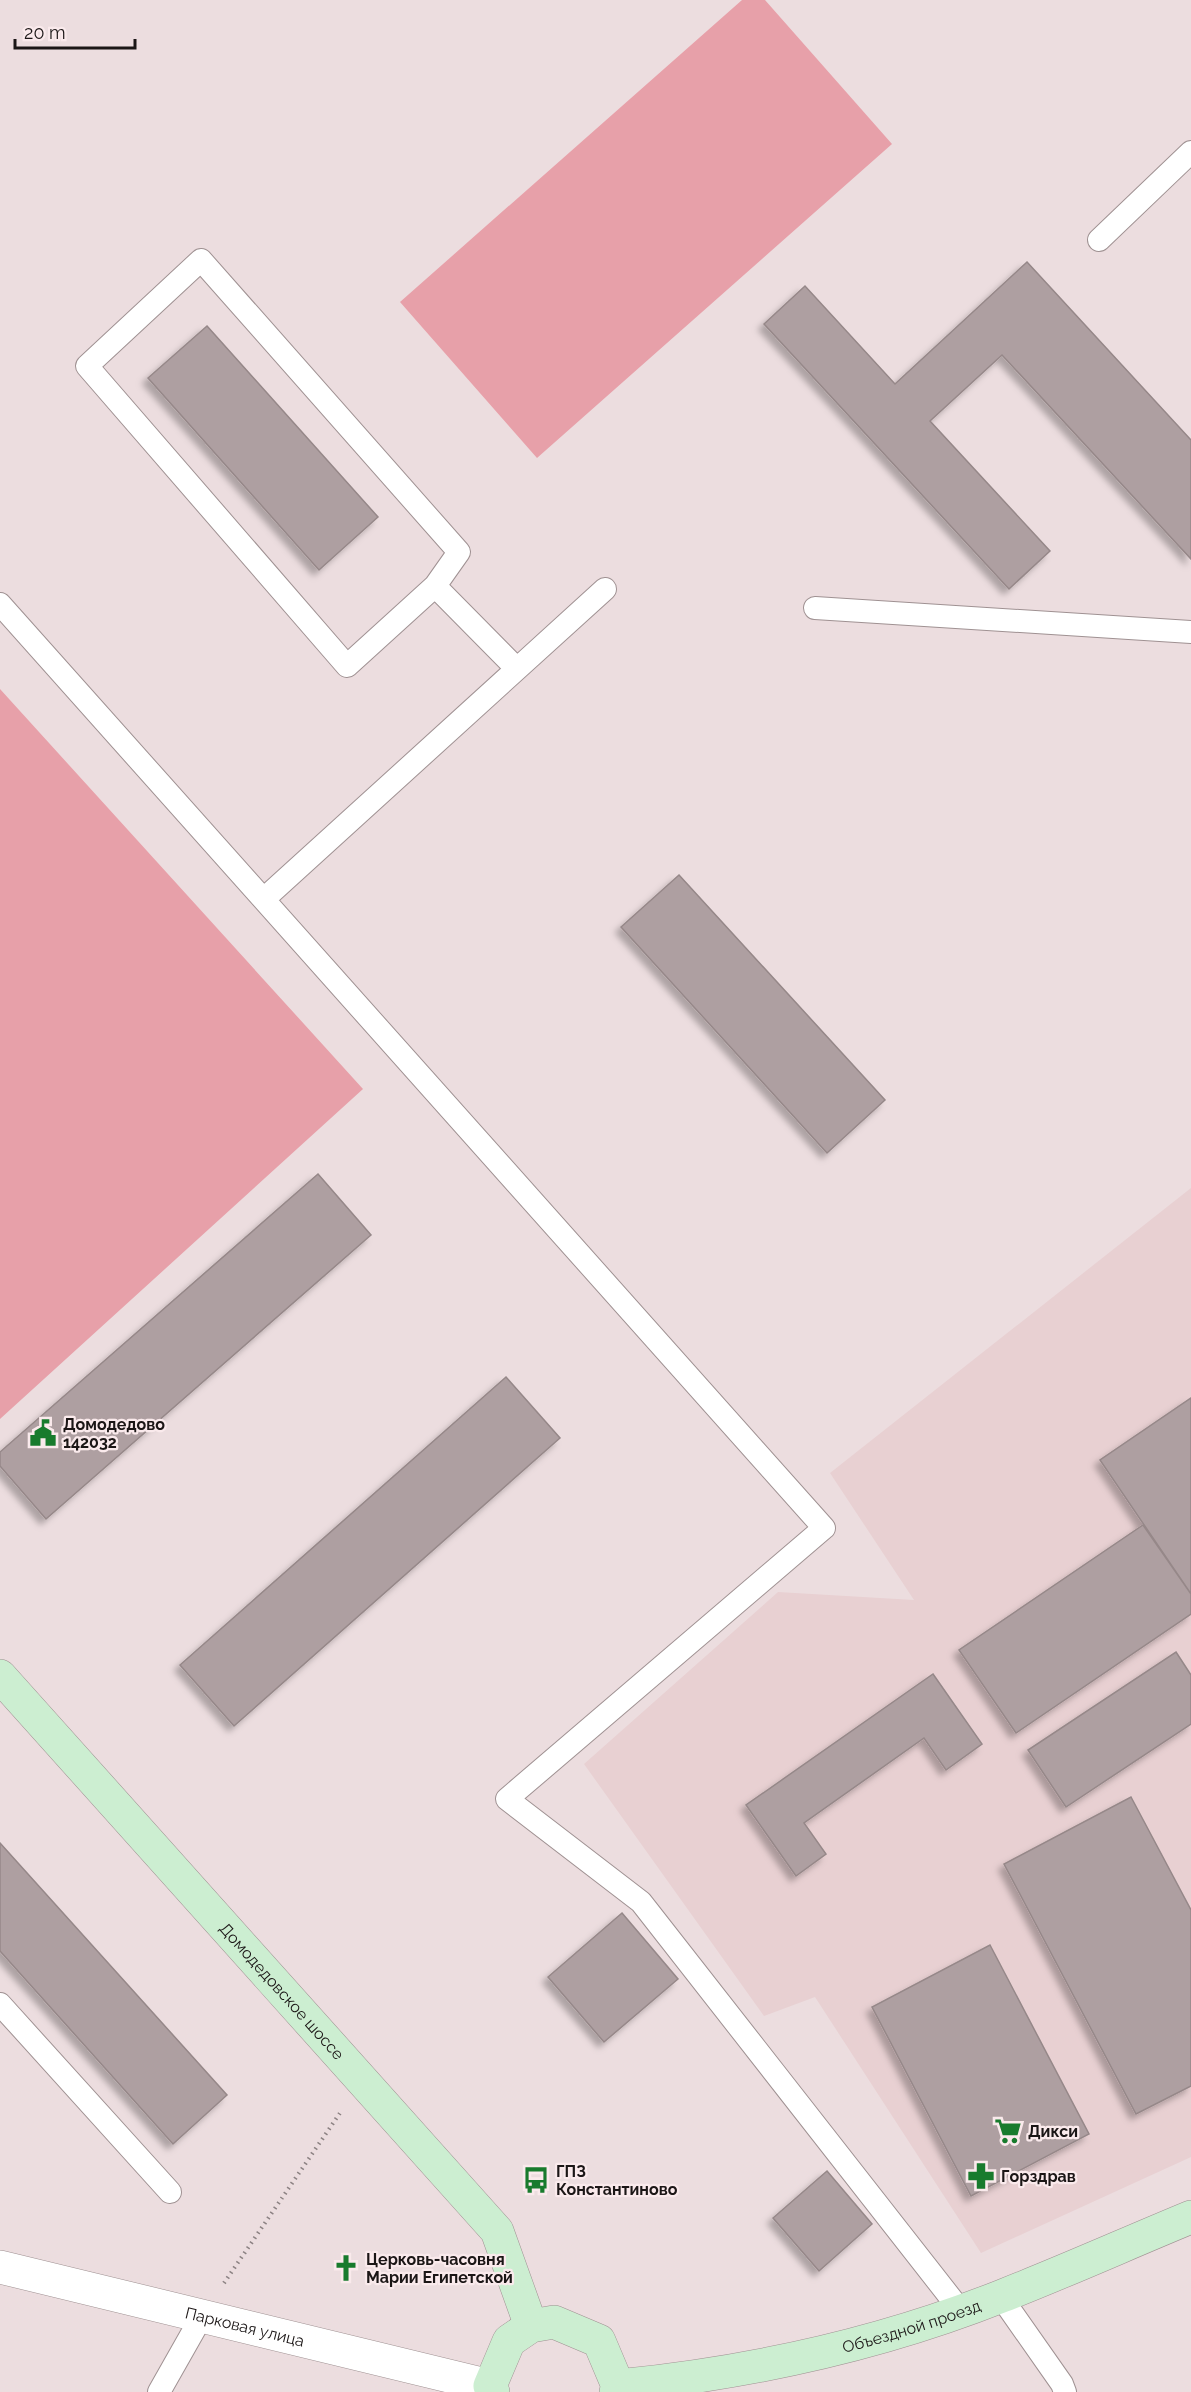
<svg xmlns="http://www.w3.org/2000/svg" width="1191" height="2392" viewBox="0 0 1191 2392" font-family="Raleway,sans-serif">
	<defs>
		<filter id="shadow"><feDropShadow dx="-5.5" dy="5.5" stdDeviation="3" flood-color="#0004"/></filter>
	</defs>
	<rect width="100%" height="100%" fill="#ecdddf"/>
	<path fill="#e8d0d2" d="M1191 1188V2157L981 2253 815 1997 764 2016 584 1764 778 1592 914 1600 830 1473Z"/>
	<path fill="#e7a0a9" d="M742 0H765L892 144 537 458 400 302Z
		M0 689 363 1089 0 1419Z"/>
	<path fill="#ae9fa1" stroke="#968889" stroke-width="1.5" filter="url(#shadow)" d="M1027 262 1191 440V559L1002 355 930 421 1050 551 1009 589 764 324 805 286 895 384Z
		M207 326 378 517 319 570 148 378Z
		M679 875 885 1100 827 1153 621 927Z
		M318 1174 371 1235 46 1519 0 1466V1452Z
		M506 1377 560 1438 234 1726 180 1665Z
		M1191 1398V1594L1100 1460Z
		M1143 1525 1191 1594V1614L1016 1733 959 1650Z
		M1176 1652 1191 1675V1724L1066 1807 1028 1750Z
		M933 1674 982 1744 946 1770 924 1738 804 1823 826 1854 796 1876 746 1805Z
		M1131 1797 1191 1910V2086L1136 2114 1004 1864Z
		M0 1843 227 2095 173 2144 0 1951Z
		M622 1913 678 1979 604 2042 548 1977Z
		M990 1945 1089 2134 971 2196 872 2007Z
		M827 2171 872 2224 819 2271 773 2218Z"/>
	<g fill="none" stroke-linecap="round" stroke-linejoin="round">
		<defs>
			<path id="lane" d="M1099 240 1191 152
				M435 586 347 666 87 366 201 260 459 552 435 586 517 669
				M0 604 824 1528 507 1799 641 1902 961 2311
				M815 608 1191 632
				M265 898 605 589
				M0 2004 170 2192
				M1001 2297 1062 2384 1065 2392
				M159 2392 202 2316"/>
			<g id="street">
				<path id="s1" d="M0 2267 490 2386"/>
			</g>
			<g id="secondary">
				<path id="s2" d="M0 1676 497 2231 531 2326"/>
				<path id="s3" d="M618 2386C748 2373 881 2344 1002 2296 1066 2271 1128 2243 1191 2217"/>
				<path d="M493 2392 490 2386 509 2341 531 2326 554 2322 599 2341 618 2386 616 2392"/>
			</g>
		</defs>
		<use href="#lane" stroke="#9f9192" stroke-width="24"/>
		<use href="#street" stroke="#9f9192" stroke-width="34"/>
		<use href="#secondary" stroke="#9f9192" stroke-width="34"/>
		<path stroke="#8c8283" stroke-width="4" stroke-dasharray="1.5 4.5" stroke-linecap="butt" d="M224 2283 340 2113"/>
		<use href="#lane" stroke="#fff" stroke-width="22"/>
		<use href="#street" stroke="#fff" stroke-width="33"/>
		<use href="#secondary" stroke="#cceed1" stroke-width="33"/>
	</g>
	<defs>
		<symbol id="civic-bare" viewBox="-9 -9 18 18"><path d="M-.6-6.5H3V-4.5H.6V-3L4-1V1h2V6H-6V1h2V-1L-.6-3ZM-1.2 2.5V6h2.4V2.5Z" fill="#187b2d" stroke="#faeaec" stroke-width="2.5" paint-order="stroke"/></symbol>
		<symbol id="supermarket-bare" viewBox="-9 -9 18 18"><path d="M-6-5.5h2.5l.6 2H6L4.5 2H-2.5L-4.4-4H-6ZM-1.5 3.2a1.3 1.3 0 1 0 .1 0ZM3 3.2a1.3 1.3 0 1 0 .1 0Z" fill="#187b2d" stroke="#faeaec" stroke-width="2.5" paint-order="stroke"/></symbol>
		<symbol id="pharmacy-bare" viewBox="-9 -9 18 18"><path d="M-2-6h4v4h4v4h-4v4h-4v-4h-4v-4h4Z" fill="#187b2d" stroke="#faeaec" stroke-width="2.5" paint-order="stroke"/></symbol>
		<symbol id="bus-bare" viewBox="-9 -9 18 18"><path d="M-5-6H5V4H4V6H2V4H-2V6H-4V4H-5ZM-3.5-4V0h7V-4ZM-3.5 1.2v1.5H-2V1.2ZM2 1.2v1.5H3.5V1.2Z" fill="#187b2d" stroke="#faeaec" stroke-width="2.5" paint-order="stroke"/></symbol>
		<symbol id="church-bare" viewBox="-9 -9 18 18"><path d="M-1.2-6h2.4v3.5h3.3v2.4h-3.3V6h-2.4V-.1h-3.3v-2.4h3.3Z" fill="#187b2d" stroke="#faeaec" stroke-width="2.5" paint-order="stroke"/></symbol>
	</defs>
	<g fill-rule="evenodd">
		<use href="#civic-bare" x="24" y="1414" width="38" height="38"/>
		<use href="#supermarket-bare" x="989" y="2112" width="38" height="38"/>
		<use href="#pharmacy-bare" x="962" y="2157" width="38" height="38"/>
		<use href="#bus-bare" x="517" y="2161" width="38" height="38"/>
		<use href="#church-bare" x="327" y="2249" width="38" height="38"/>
	</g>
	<g text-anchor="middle" stroke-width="4.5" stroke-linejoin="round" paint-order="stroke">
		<g font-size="16" font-weight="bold" fill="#1b1616" stroke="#faeaec" text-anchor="start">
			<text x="63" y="1430">Домодедово<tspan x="63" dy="18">142032</tspan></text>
			<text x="1028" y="2137">Дикси</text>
			<text x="556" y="2177">ГПЗ<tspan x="556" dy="18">Константиново</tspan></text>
			<text x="1001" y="2182">Горздрав</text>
			<text x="366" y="2265">Церковь-часовня<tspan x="366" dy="18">Марии Египетской</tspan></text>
		</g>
		<g font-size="16" fill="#1b1616" stroke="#faeaec">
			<text dy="6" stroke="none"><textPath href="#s2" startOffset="423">Домодедовское шоссе</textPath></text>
			<text dy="6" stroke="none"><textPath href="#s3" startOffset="300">Объездной проезд</textPath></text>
			<text dy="6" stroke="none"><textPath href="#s1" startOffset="252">Парковая улица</textPath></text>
		</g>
	</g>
	<path d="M15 39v9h120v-9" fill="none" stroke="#1b1616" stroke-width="3"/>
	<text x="24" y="39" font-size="18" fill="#1b1616" stroke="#faeaec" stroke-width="4.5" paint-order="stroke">20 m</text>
</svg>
